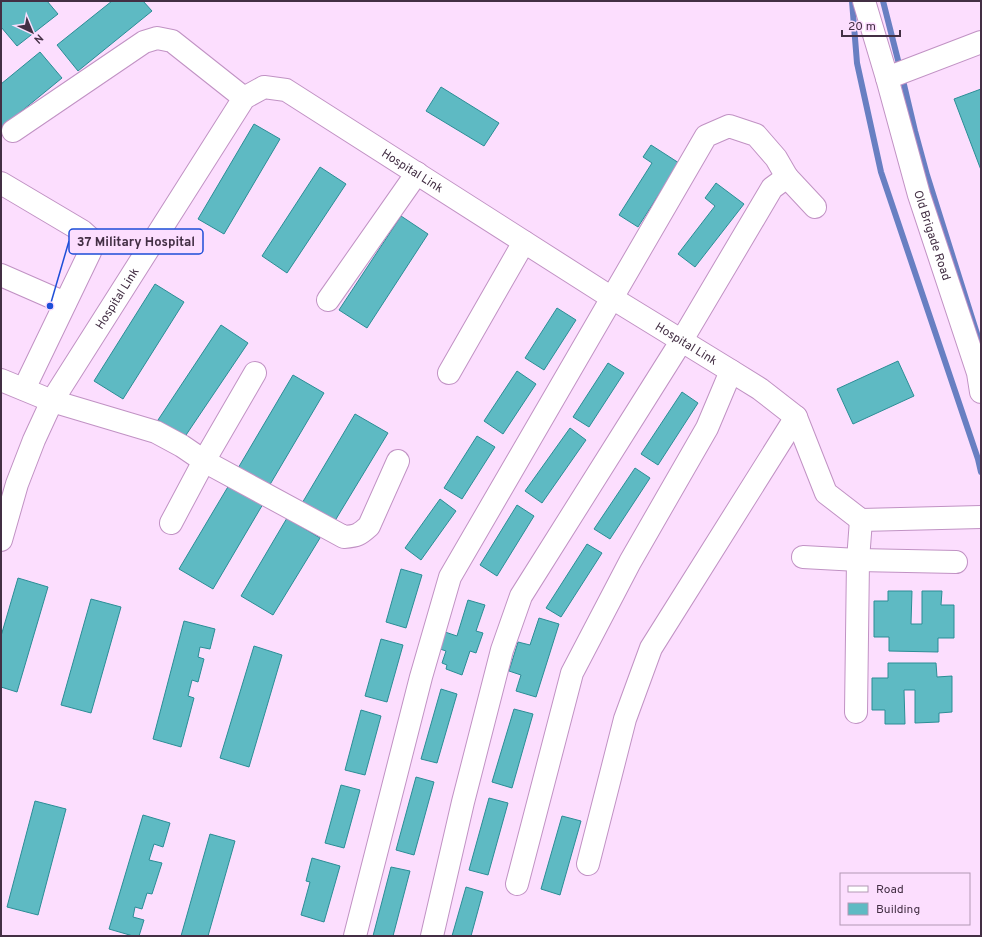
<svg xmlns="http://www.w3.org/2000/svg" width="982" height="937" viewBox="0 0 982 937" font-family="Overpass,sans-serif">
	<rect width="100%" height="100%" fill="#fcdefe"/>
	<g fill="none" stroke-linecap="round" stroke-linejoin="round">
		<path stroke="#687fc2" stroke-width="6" d="M852 1 857 63 881 172 978 459 981 472
			M883 1 901 72 915 131 927 175 979 340"/>
	</g>
	<path fill="#5ebac3" stroke="#2b8d96" d="M1 1H47L58 14 17 46 1 27Z
		M112 1H143L152 11 78 71 57 45Z
		M40 52 62 78 1 128V84Z
		M441 87 499 123 484 146 426 111Z
		M981 89V170L954 99Z
		M254 124 280 139 224 234 198 219Z
		M651 145 679 163 638 227 619 215 652 163 643 157Z
		M320 167 346 184 287 273 262 256Z
		M716 183 744 204 695 267 678 254 715 206 705 198Z
		M401 216 428 234 367 328 339 310Z
		M155 284 184 302 123 399 94 381Z
		M557 308 576 320 544 370 525 358Z
		M221 325 248 343 184 438 158 420Z
		M898 361 914 396 853 424 837 389Z
		M608 363 624 373 589 427 573 417Z
		M517 371 536 384 503 434 484 421Z
		M293 375 324 393 265 493 234 475Z
		M682 392 698 403 658 465 641 454Z
		M355 414 388 433 330 529 298 510Z
		M570 428 586 440 542 503 525 491Z
		M477 436 495 447 462 499 444 488Z
		M635 468 650 478 610 539 594 529Z
		M229 485 263 504 213 589 179 569Z
		M440 499 456 511 421 560 405 548Z
		M517 505 534 516 497 576 480 565Z
		M287 518 320 538 273 615 241 596Z
		M587 544 602 553 561 617 546 608Z
		M401 569 422 575 406 628 386 622Z
		M18 578 48 587 17 692 1 687V636Z
		M888 591H912L911 624H922V591H942L941 605H954V638H938V652L889 651V637H874V601H888Z
		M91 599 121 607 91 713 61 705Z
		M468 600 485 605 476 631 483 633 476 653 470 651 462 675 446 669 447 665 442 663 446 651 440 649 445 632 457 636Z
		M539 618 559 624 536 697 516 691 521 675 509 671 518 642 530 645Z
		M184 621 215 629 210 649 200 647 198 657 204 659 198 682 192 680 188 696 194 698 181 747 153 739Z
		M381 639 403 645 387 702 365 696Z
		M254 646 282 655 249 767 220 758Z
		M888 663H936L937 677 952 676V712L939 713V722L915 723V690H904L905 724H885V710H872V678H888Z
		M441 689 457 694 437 763 421 759Z
		M514 709 533 714 512 788 492 782Z
		M361 710 381 716 365 775 345 770Z
		M416 777 434 782 414 855 396 850Z
		M341 785 360 790 344 848 325 843Z
		M489 798 508 803 488 875 469 870Z
		M35 801 66 809 38 915 7 907Z
		M143 815 170 823 163 847 154 844 149 860 162 863 152 894 147 893 142 909 135 907 133 917 144 920 139 936H133L109 929Z
		M562 816 581 821 560 895 541 889Z
		M210 834 235 841 208 936H181Z
		M312 858 340 866 324 922 301 915 310 882 306 881Z
		M391 867 410 871 393 936H373Z
		M466 887 483 892 471 936H452Z"/>
	<g fill="none" stroke-linecap="round" stroke-linejoin="round">
		<defs>
			<g id="minor">
				<path id="s1" d="M864 1 887 78 919 195 978 373 981 392"/>
				<path d="M887 78 981 42"/>
				<path d="M13 131 144 42 157 38 172 41 244 98"/>
				<path d="M1 183 82 231 92 240 90 252 24 389"/>
				<path d="M1 275 65 303"/>
				<path d="M328 300 417 173"/>
				<path d="M449 373 524 242"/>
				<path d="M1 380 52 401 156 432 182 446 204 461 344 537C357 536 359 535 369 526L398 461"/>
				<path d="M171 523 204 461 255 373"/>
				<path id="s2" d="M1 540 17 484 34 440 52 401 244 98 264 87 286 90 612 298 731 371 760 389 796 417 826 493 861 520 981 517"/>
				<path d="M803 557 858 560 956 562"/>
				<path d="M856 712 858 560 861 520"/>
				<path d="M588 864 625 719 651 648 796 417"/>
				<path d="M517 884 572 673 630 562 707 428 731 371"/>
				<path d="M355 936 421 677 450 577 706 136 729 126 756 135 776 158 787 177"/>
				<path d="M432 936 463 802 502 650 521 596 682 340 772 188 787 177 815 207"/>
			</g>
		</defs>
		<use href="#minor" stroke="#c192c4" stroke-width="24"/>
		<use href="#minor" stroke="#fff" stroke-width="22"/>
	</g>
	<g text-anchor="middle" stroke-width="3" stroke-linejoin="round" paint-order="stroke">
		<g font-size="12" fill="#432f44" stroke="#fcdefe">
			<text dy="4" stroke="none"><textPath href="#s2" startOffset="702">Hospital Link</textPath></text>
			<text dy="4" stroke="none"><textPath href="#s1" startOffset="244">Old Brigade Road</textPath></text>
			<text dy="4" stroke="none"><textPath href="#s2" startOffset="270">Hospital Link</textPath></text>
			<text dy="4" stroke="none"><textPath href="#s2" startOffset="1026">Hospital Link</textPath></text>
		</g>
	</g>
	<path fill="none" stroke="#1d4ed8" stroke-width="1.5" d="M50 306L69 241"/>
	<circle fill="#1d4ed8" stroke="#fcdefe" stroke-width="1.5" cx="50" cy="306" r="4"/>
	<rect fill="#fcdefe" stroke="#1d4ed8" stroke-width="1.5" x="69" y="229" width="134" height="25" rx="4"/>
	<g font-size="13" text-anchor="middle" font-weight="bold" fill="#432f44">
		<text x="136" y="246">37 Military Hospital</text>
	</g>
	<rect width="982" height="937" fill="none" stroke="#432f44" stroke-width="4"/>
	<rect x="840" y="873" width="130" height="52" fill="#fcdefe" stroke="#b298b4"/>
	<rect x="848" y="886" width="20" height="6" fill="#ffffff" stroke="#b298b4"/>
	<text x="876" y="893" font-size="12" fill="#432f44">Road</text>
	<rect x="848" y="903" width="20" height="12" fill="#5ebac3" stroke="#b298b4"/>
	<text x="876" y="913" font-size="12" fill="#432f44">Building</text>
	<g transform="translate(32 32) rotate(136)" stroke="#fcdefe" stroke-width="3" paint-order="stroke">
	<path d="M0-3L7 15L0 10L-7 15Z" fill="#432f44"/>
	<text y="-6" font-size="11" font-weight="bold" text-anchor="middle" fill="#432f44">N</text>
	</g>
	<path d="M842 30v6h58v-6" fill="none" stroke="#432f44" stroke-width="2"/>
	<text x="848" y="30" font-size="12" fill="#432f44" stroke="#fcdefe" stroke-width="3" paint-order="stroke">20 m</text>
</svg>
